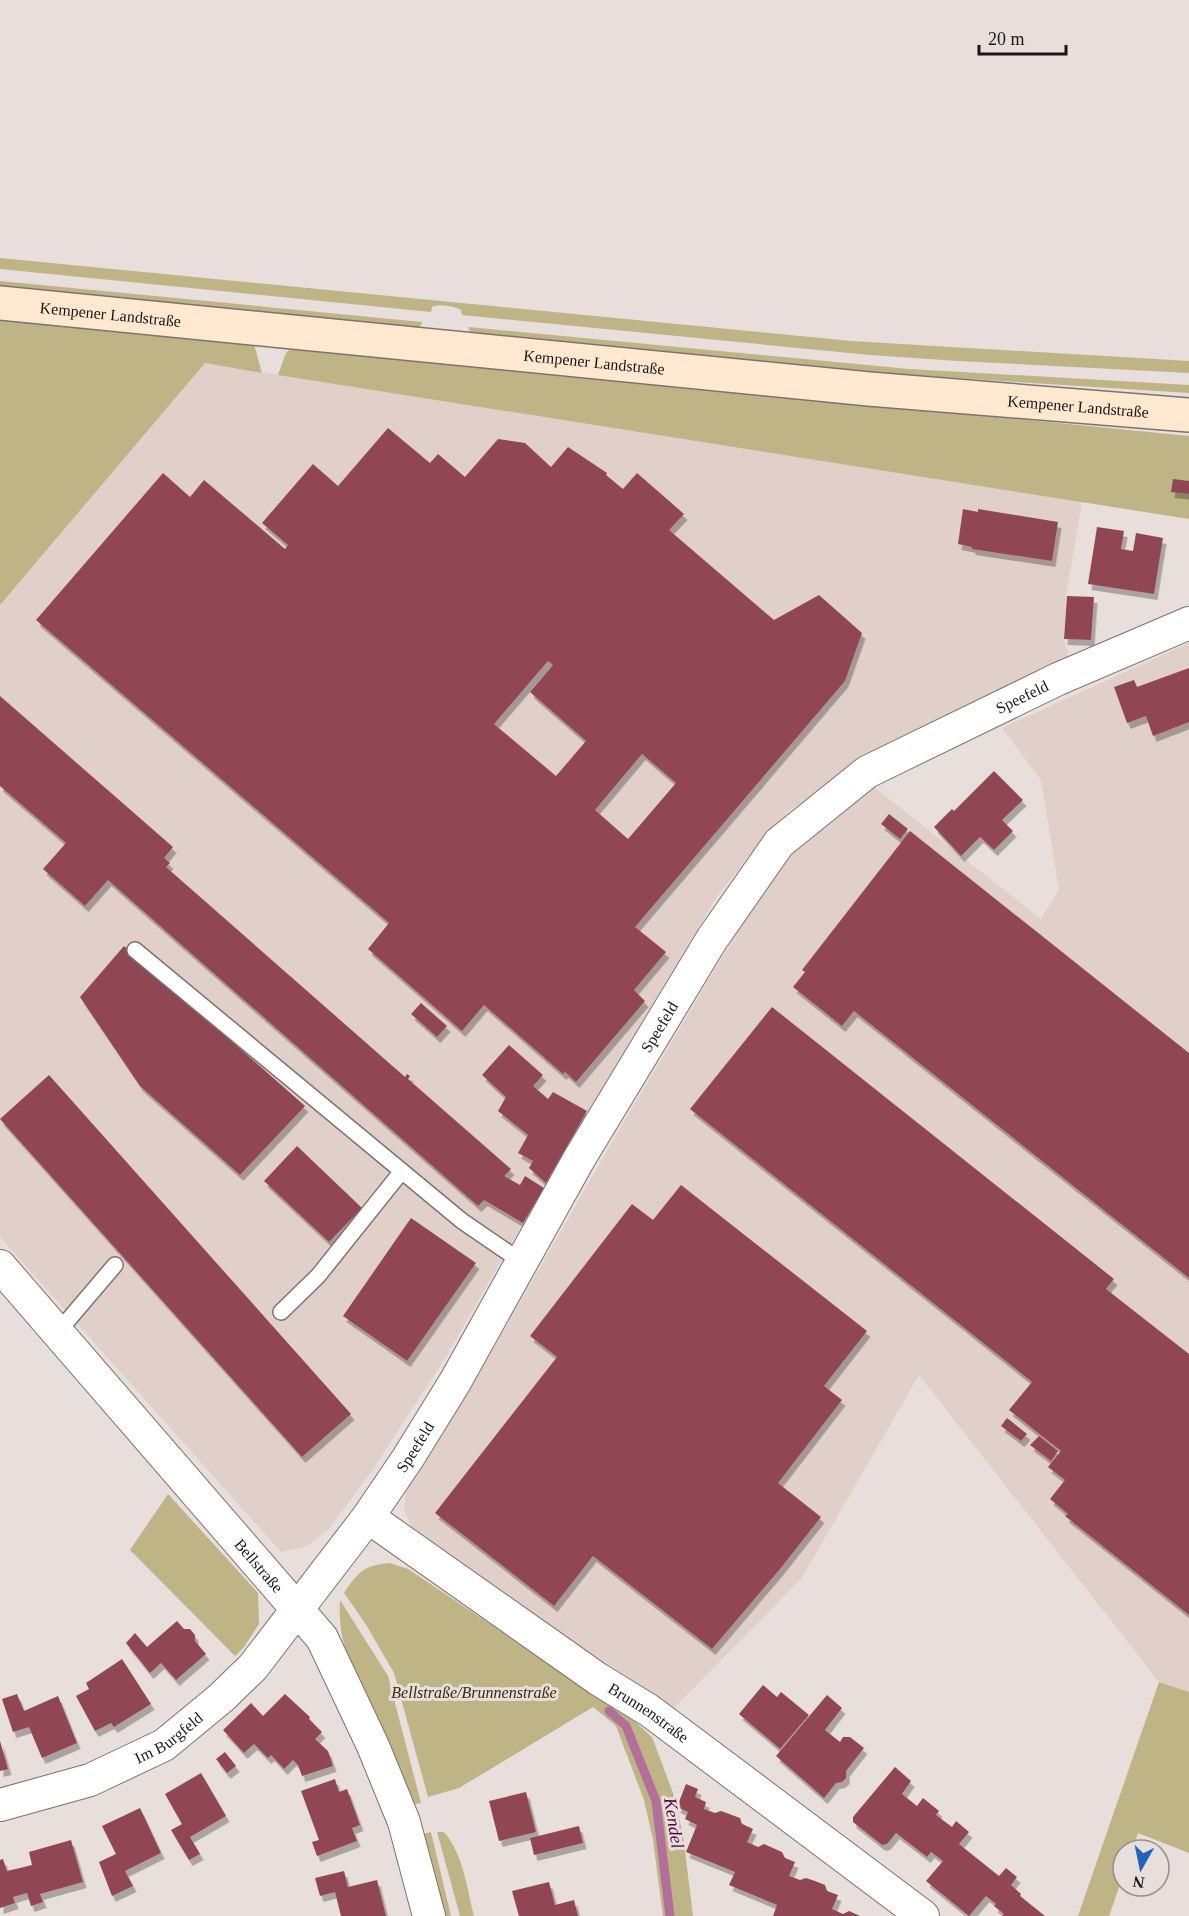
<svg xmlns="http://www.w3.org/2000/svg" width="1189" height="1916" viewBox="0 0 1189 1916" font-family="Georgia,serif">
	<defs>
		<filter id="shadow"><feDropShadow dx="3.5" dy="6" stdDeviation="0" flood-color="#0004"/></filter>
	</defs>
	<rect width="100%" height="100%" fill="#e8dedb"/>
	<path fill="#e1cfc9" d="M205 363 1082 502 1066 595 1064 638 1070 664 865 760 789 811 766 842 761 840 716 898 597 1096 442 1363 371 1472 329 1529 307 1546 281 1552 0 1237V605Z
		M1189 643V1692L1159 1682 919 1375 801 1579 674 1708 414 1534 404 1510 407 1484 473 1384 623 1123 752 908 809 833 874 787 1041 919 1059 890 1041 780 1002 728Z"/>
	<path fill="#beb485" d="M0 258 851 341 1189 361V373L958 361 870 355 462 315 461 310C454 306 439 304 432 307L431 312 0 269Z
		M0 281 422 322 421 325 417 329 0 288Z
		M0 318 254 344 262 373 205 363 0 605Z
		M468 327 909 369 1189 385V393L829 370 471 333Z
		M292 347 1189 436V519L278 375 286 353Z
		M168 1494 258 1593 259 1624 244 1647 235 1656 130 1550Z
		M390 1563 408 1569 631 1718 652 1737 673 1793 683 1835 693 1916H663L653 1840 644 1800 616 1726 593 1707 459 1788 428 1797 394 1673 365 1623 344 1593C359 1571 363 1566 390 1563Z
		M340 1600 388 1676 421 1803 411 1805C400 1776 390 1746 377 1718 358 1673 337 1652 340 1600Z
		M1159 1682 1189 1692V1853L1138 1833 1132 1850H1123V1876L1109 1916H1078Z
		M431 1832 451 1916H442L420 1835Z
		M437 1832H444C463 1854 467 1888 474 1916H460Z"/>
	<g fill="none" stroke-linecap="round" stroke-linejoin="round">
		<path stroke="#b26f99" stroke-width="9" d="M609 1711 626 1726 656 1801 670 1916"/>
	</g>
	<path fill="#914753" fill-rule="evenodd" filter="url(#shadow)" d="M388 428 430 463 438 454 465 477 498 439 525 443 551 467 568 447 607 473 606 475 623 489 637 473 684 514 669 530 774 620 819 595 862 633 845 681 635 927 666 952 634 990 645 1001 576 1082 565 1072 563 1074 484 1005 462 1031 368 949 389 923 36 620 163 473 190 497 204 480 285 549 288 545 262 523 313 464 338 486ZM548 661 553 665 530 692 586 741 556 776 494 724ZM642 754 676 783 628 839 595 810Z
		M1173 479 1189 481V494L1171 492Z
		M963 509 978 512V509L1058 522 1052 561 972 549V547L958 544Z
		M1097 527 1124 531 1121 549 1133 551 1136 533 1163 538 1154 594 1088 584Z
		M1067 596 1094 597 1091 640 1064 639Z
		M1189 668V722L1153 736 1146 716 1127 723 1114 687 1134 680 1137 687Z
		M0 696 173 847 164 858 170 863 166 867 405 1077 407 1074 410 1076 408 1079 511 1169 504 1176 520 1185 525 1176 544 1188 523 1223 484 1200 478 1206 108 880 85 906 43 869 66 843 0 786Z
		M994 771 1023 800 1002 820 1013 831 994 850 980 837 961 856 934 827 952 809 954 811Z
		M889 814 908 829 900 839 881 824Z
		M910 831 1189 1053V1278L854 1011 842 1026 793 987 805 972 802 970Z
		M124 946 305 1106 240 1175 140 1086 80 997Z
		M421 1003 447 1026 437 1037 411 1014Z
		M772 1007 1114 1279 1106 1289 1189 1354V1615L1065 1516 1068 1514 1050 1499 1065 1480 1048 1467 1061 1451 1009 1410 1032 1382 690 1109Z
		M509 1045 543 1075 533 1086 548 1099 553 1092 587 1111 546 1183 529 1168 533 1161 518 1153 528 1135 498 1111 506 1097 482 1075Z
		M49 1075 351 1414 302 1457 0 1119Z
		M297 1146 362 1208 329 1242 264 1181Z
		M681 1185 867 1331 824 1386 842 1400 778 1483 821 1517 780 1569 712 1649 593 1556 554 1606 435 1513 557 1357 530 1336 632 1204 653 1220Z
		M411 1218 476 1263 407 1361 343 1316Z
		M1007 1418 1027 1434 1021 1441 1001 1426Z
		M1039 1436 1058 1451 1051 1461 1030 1445Z
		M177 1621 184 1629H190L195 1635V1641L206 1654 176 1680 161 1663 150 1673 126 1643 135 1633 147 1647Z
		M122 1659 151 1704 114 1727 111 1723 95 1731 76 1696 89 1689 86 1683Z
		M763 1685 777 1697 781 1692 809 1715 780 1749 739 1714Z
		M17 1694 24 1711 58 1696 77 1743 42 1758 29 1727 13 1732 2 1699Z
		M285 1694 310 1717 309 1719 322 1732 315 1739 328 1751 333 1766 302 1776 298 1765 293 1760 284 1769 271 1755 268 1758 254 1744 244 1753 223 1730 251 1703 263 1716Z
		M827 1695 842 1708 825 1730 840 1742 843 1737H850L864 1748 846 1771V1778L842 1782 836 1783 824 1798 776 1756Z
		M0 1741 8 1769 0 1771Z
		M225 1752 236 1766 227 1773 216 1759Z
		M895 1767 911 1781 902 1794 917 1806 923 1798 939 1811 936 1815 952 1827 956 1821 969 1832 959 1844 999 1876 1006 1868 1017 1877 1011 1885 1021 1894 1020 1896 1045 1916H1002L1004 1914 994 1906 996 1904 986 1896 969 1916 926 1881 943 1861 931 1852 927 1857 896 1833 887 1844 882 1845 853 1822V1817Z
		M201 1773 226 1816 190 1837 200 1854 189 1860 171 1830 182 1824 165 1794Z
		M335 1779 339 1792 347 1789 360 1825 352 1828 357 1841 317 1856 312 1842 319 1840 301 1791Z
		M686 1784 698 1789 695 1797 706 1802 704 1809 715 1813 721 1811 740 1818 742 1824 753 1829 747 1842 758 1847 764 1844 782 1852 785 1858 795 1862 789 1876 800 1880 806 1878 815 1881 825 1885 827 1891 838 1895 832 1909 843 1914 849 1911 860 1916H773L777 1905 729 1885 735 1872 686 1852 697 1825 685 1819 688 1812 677 1807Z
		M526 1792 536 1832 499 1841 489 1801Z
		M140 1808 161 1853 125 1871 133 1886 112 1896 99 1862 116 1854 102 1826Z
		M579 1826 583 1843 534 1855 530 1838Z
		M71 1840 83 1882 40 1894 43 1902 31 1906 27 1893 13 1897 15 1903 0 1908V1860L3 1859 7 1871 20 1868 32 1865 29 1852Z
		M344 1871 348 1887 377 1880 386 1916H341L335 1892 320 1896 315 1878Z
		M549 1882 555 1905 574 1900 578 1916H519L512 1891Z"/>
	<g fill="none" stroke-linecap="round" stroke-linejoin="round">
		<defs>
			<path id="lane" d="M135 950 462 1221 522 1262
				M281 1312 318 1276 402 1171
				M58 1332 115 1265"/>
			<g id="street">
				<path id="s1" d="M0 1266 322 1638 373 1746 404 1822 429 1916"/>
				<path id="s2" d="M368 1517 598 1679 650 1711 923 1916"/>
				<path id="s3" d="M0 1805 90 1780 164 1745 221 1698 253 1667 368 1517 408 1458 455 1382 579 1159 712 939 779 843 867 772 1058 679 1189 623"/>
			</g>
			<g id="secondary">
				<path id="s4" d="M0 303 869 389 1189 415"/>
			</g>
		</defs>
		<use href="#lane" stroke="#7b7370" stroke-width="18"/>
		<use href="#street" stroke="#7b7370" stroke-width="34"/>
		<use href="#secondary" stroke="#7b7370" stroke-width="36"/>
		<use href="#lane" stroke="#fff" stroke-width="15"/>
		<use href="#street" stroke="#fff" stroke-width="32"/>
		<use href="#secondary" stroke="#fee9d0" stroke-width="33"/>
	</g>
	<g text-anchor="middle" stroke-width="6" stroke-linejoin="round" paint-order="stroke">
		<g font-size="16" fill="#1b1716" stroke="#e8dedb">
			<text dy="6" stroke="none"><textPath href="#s4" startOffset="111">Kempener Landstraße</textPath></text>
			<text dy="6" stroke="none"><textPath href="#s4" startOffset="597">Kempener Landstraße</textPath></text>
			<text dy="6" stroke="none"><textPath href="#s4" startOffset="1083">Kempener Landstraße</textPath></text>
			<text dy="6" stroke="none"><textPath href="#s3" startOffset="1558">Speefeld</textPath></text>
			<text dy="6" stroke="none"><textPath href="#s3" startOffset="1053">Speefeld</textPath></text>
			<text dy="6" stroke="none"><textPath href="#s3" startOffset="567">Speefeld</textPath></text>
			<text dy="6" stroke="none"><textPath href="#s1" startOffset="396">Bellstraße</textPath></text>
			<text dy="6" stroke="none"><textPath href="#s2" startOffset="342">Brunnenstraße</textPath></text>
			<text dy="6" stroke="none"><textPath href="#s3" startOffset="183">Im Burgfeld</textPath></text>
		</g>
		<g font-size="16" font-style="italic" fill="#342e0b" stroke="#e8dedb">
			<text x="474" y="1698">Bellstraße/Brunnenstraße</text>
		</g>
		<g font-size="18" font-style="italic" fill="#53003d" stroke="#e8dedb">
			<text transform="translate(674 1823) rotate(81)" y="6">Kendel</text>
		</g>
	</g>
	<g transform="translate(1141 1868) rotate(189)"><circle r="28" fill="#e8dedb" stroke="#968e8c" stroke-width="1.5"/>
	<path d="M0-4.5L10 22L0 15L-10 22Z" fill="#2163b4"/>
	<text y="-9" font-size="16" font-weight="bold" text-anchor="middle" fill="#1b1716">N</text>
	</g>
	<path d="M979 45v9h87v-9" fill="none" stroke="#1b1716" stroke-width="3"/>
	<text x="988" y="45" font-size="18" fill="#1b1716" stroke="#e8dedb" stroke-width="4.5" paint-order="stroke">20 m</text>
</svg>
